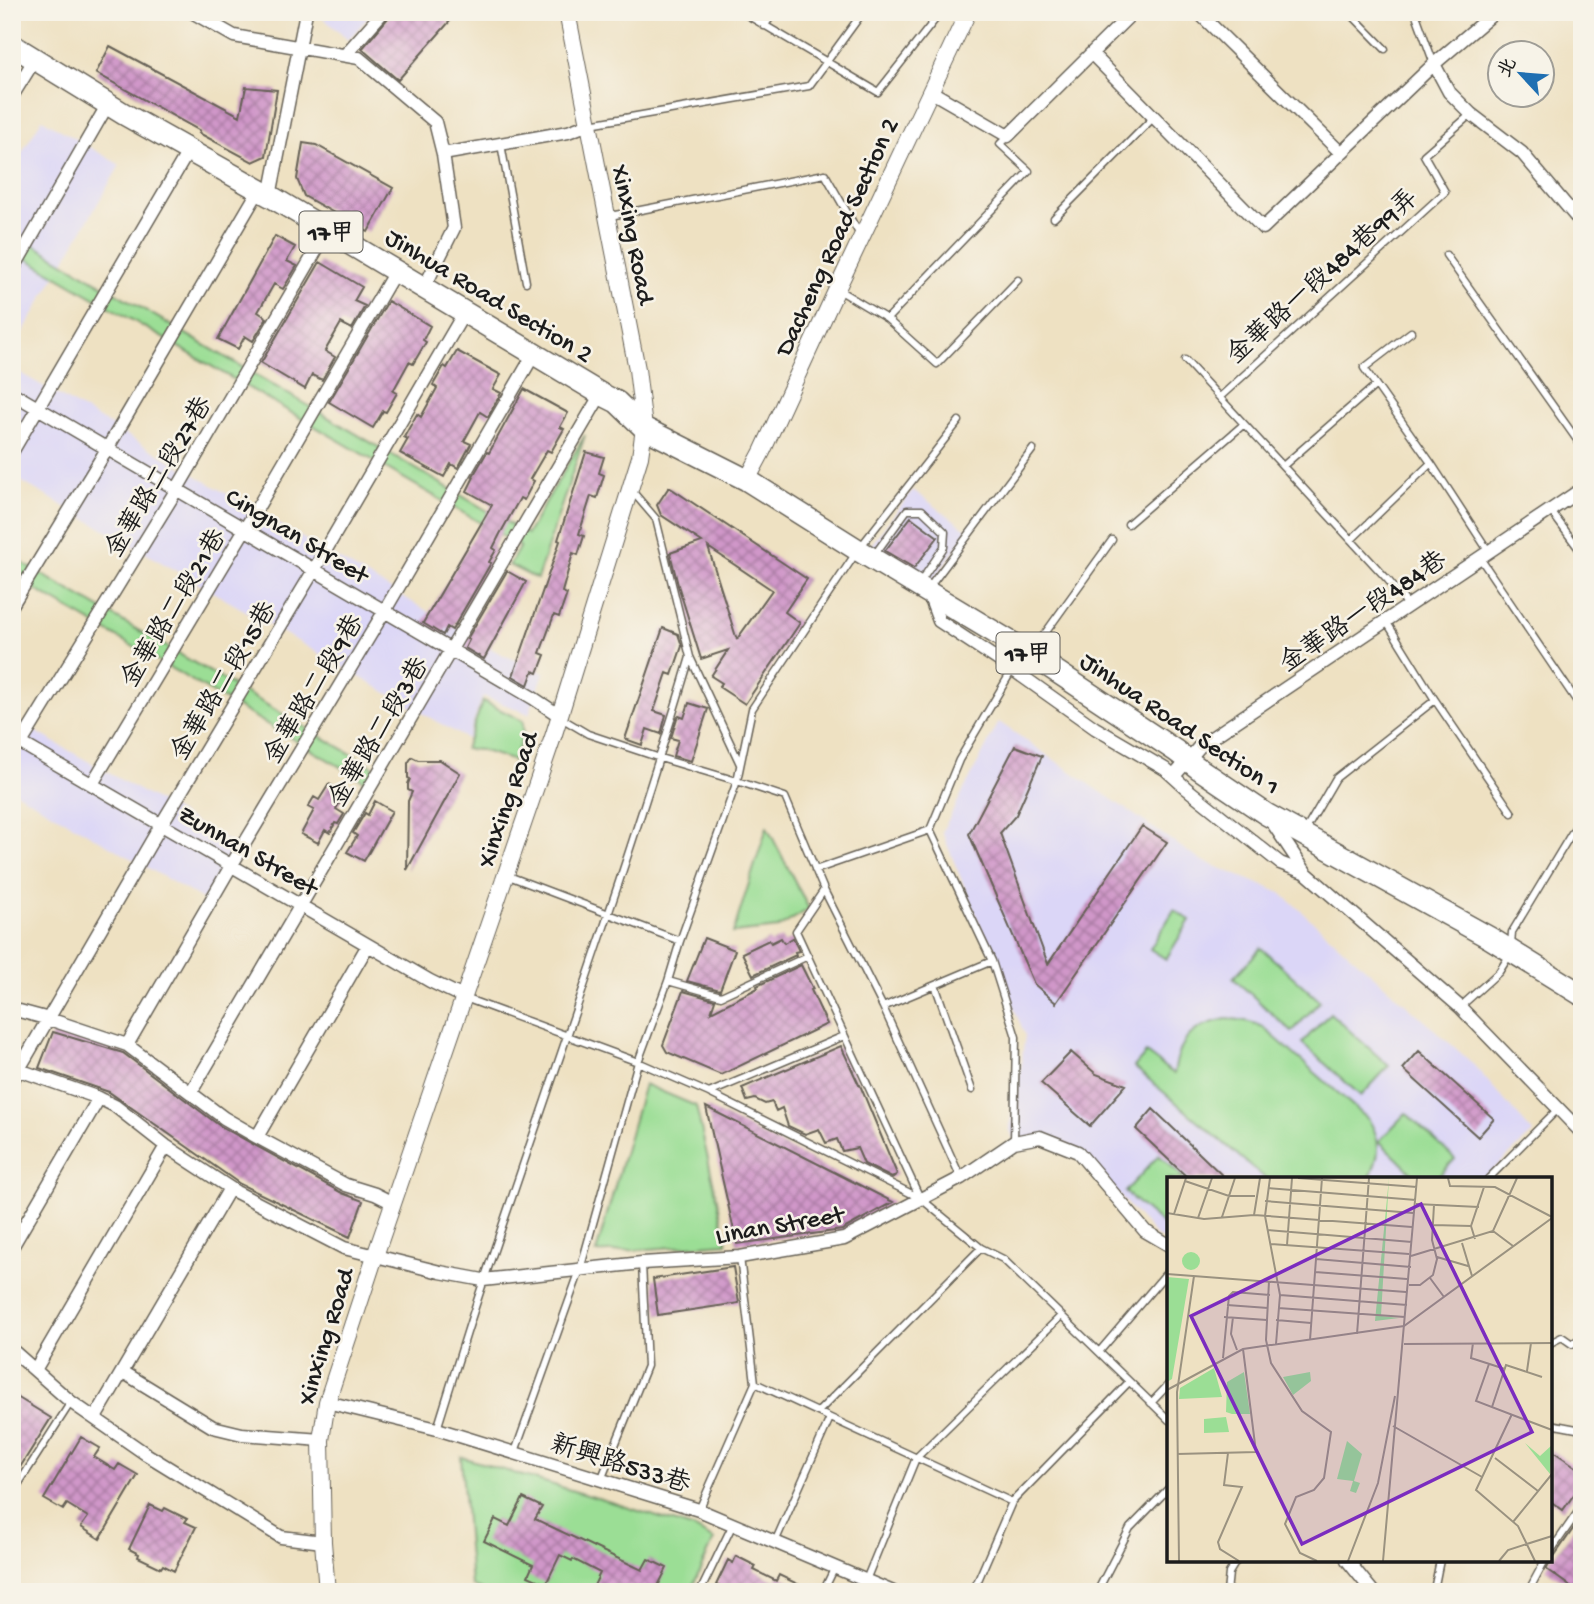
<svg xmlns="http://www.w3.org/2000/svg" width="1594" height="1604" viewBox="0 0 1594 1604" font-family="'Gochi Hand','LXGW WenKai TC',sans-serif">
	<defs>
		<pattern id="building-cross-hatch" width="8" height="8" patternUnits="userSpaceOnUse" patternTransform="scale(1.75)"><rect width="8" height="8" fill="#d097c9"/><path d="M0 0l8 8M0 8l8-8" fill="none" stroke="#a87aa2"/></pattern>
	</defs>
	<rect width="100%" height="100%" fill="#f7f3e8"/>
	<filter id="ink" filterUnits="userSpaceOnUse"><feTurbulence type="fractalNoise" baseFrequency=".0143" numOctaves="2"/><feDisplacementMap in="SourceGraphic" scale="14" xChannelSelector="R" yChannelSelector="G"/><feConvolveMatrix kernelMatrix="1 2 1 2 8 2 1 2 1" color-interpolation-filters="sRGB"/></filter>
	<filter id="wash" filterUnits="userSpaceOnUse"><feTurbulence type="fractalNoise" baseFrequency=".00686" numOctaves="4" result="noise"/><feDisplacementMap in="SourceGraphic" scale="28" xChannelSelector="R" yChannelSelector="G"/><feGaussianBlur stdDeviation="1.57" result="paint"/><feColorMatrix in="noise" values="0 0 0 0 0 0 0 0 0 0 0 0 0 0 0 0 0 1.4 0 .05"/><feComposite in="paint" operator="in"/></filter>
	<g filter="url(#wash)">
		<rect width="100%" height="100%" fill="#eee1c2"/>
		<path fill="#dbd6f7" d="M325 12H373L348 40 323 18Z
			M42 119 120 165 12 351V169Z
			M12 368 499 653 544 673 529 714 483 696 467 739 12 476Z
			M913 490 969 531 927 588 867 550Z
			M12 718 240 848 209 903 12 790Z
			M999 722 1200 860 1281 893 1471 1062 1533 1133 1483 1179H1169V1244L1155 1235 1088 1161 1040 1139 1014 1140 1009 1128 1021 1067 1025 1035 942 832Z"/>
		<path fill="#9bde95" stroke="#5c7d58" stroke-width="2" d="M12 232 527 534 585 435 537 579 509 565 520 546 12 250Z
			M12 557 377 769 370 784 12 576Z
			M483 701 523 721V734L514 761 481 750 465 749Z
			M767 827 809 909 778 928 733 933Z
			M1174 910 1190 920 1166 959 1150 949Z
			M1261 948 1320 1001 1292 1032 1233 978Z
			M1330 1013 1389 1066 1361 1096 1302 1043Z
			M1226 1019C1240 1019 1251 1021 1263 1027L1369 1120C1382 1141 1380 1157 1369 1179H1266L1134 1067 1146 1053 1174 1074C1179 1039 1192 1026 1226 1019Z
			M644 1084 696 1106 727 1243 596 1253Z
			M1406 1113 1455 1159 1436 1179H1418L1379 1141Z
			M1159 1155 1185 1179H1169V1230L1125 1192Z
			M461 1457 617 1504 695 1529 714 1540 690 1592H484L471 1585Z"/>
		<g id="blocks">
			<path fill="url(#building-cross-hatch)" fill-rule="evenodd" d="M393 12H458L398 80 362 49Z
				M110 46 240 116 246 87 277 90 266 156 253 162 199 133 200 131 96 73Z
				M303 143 316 145 393 188 368 232 304 196 297 179Z
				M275 236 295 247 287 261 297 266 283 289 274 284 258 312 267 318 253 341 245 336 238 349 218 339Z
				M320 262 362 287 354 301 365 306 352 329 341 323 325 351 335 357 322 380 312 375 305 389 261 363Z
				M388 301 430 326 423 340 426 342 413 364 409 362 393 391 397 393 386 412 383 411 373 428 329 402Z
				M457 351 501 375 493 389 501 393 488 417 480 412 464 441 471 444 458 468 451 464 444 477 400 453 408 439 404 437 417 414 421 417 437 388 433 385 444 366 447 368Z
				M524 389 568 413 560 427 564 429 551 452 547 450 530 479 534 481 524 500 520 498 500 534 493 548 496 550 489 562 491 563 452 630 447 627 443 635 423 623 492 505 467 491 474 477 473 476 487 452 489 453Z
				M586 452 604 457 599 473 604 475 597 498 591 496 579 534 584 536 578 555 573 553 562 592 567 594 559 617 554 615 540 653 545 655 538 673 533 671 528 685 513 676 560 541 558 540Z
				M669 487 807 579 785 612 800 623 745 704 719 687 722 683 711 676 728 650 701 659 678 585 670 553 702 542 661 515 657 505ZM708 547 772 590 737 639 736 637Z
				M911 517 938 537 914 568 885 551Z
				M507 571 526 582 484 659 465 648 469 640 467 639Z
				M663 628 678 634 682 646 672 675 667 673 654 711 666 715 661 734 647 729 642 745 625 739Z
				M689 703 708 709 691 761 673 756 678 740 671 738 677 718 679 716 684 718Z
				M1015 746 1042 756 1016 815 1000 833 1048 964 1142 826 1167 842 1056 1003 1034 984 969 834Z
				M412 757 418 760H440L460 773 407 870 408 801 412 792 408 790V784L410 779 408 778V763Z
				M329 784 345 793 336 809 344 814 338 824 335 823 330 833 325 830 318 843 301 834 314 810 308 807 314 797 319 800Z
				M375 801 392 811 364 861 347 852 357 836 353 833 365 813 368 815Z
				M704 938 735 950 720 990 687 981Z
				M781 938 784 943 793 938 799 951 795 952 796 955 753 975 742 953 769 940 771 943Z
				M801 965 813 989 811 990 827 1024 721 1075 667 1052 663 1045 683 991 715 1000 711 1012 758 988 757 986Z
				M53 1032 123 1053 220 1126 342 1193 363 1201 350 1237 240 1184 109 1092 39 1068Z
				M841 1046 859 1085H860L897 1174 892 1178 864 1164 857 1148 842 1151 837 1139 826 1143 819 1129 805 1134 788 1126 782 1108 776 1111 772 1102 765 1104 755 1099 747 1101 742 1088Z
				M1419 1051 1494 1119 1478 1137 1403 1069Z
				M1071 1052 1096 1074 1126 1085 1090 1126 1041 1083Z
				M706 1107 836 1173 893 1202 842 1230 737 1244Z
				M1153 1109 1226 1179H1189L1136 1129Z
				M733 1267 739 1303 658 1315 653 1279Z
				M12 1394 51 1418 12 1480Z
				M81 1437 100 1448 94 1457 115 1470 119 1464 138 1475 100 1539 81 1527 88 1517 67 1504 63 1510 44 1499Z
				M1550 1449 1582 1471V1483L1563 1510 1550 1501Z
				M523 1498 542 1507 535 1519 642 1570 648 1559 667 1568 655 1592H629L616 1586 613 1592H591L600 1573 573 1559 572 1561 560 1555 546 1584 528 1576 533 1565 484 1541 495 1519 509 1526Z
				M150 1505 163 1511 165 1508 187 1519 185 1522 196 1527 174 1571 163 1565 161 1568 138 1557 139 1554 129 1549Z
				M1582 1516V1592H1578L1546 1569 1550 1562V1558L1555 1555Z
				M736 1556 756 1566 754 1570 776 1581 779 1575 814 1592H721L722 1588 716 1585 728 1560 733 1563Z"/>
		</g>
	</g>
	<g filter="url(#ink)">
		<use href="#blocks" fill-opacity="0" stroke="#666156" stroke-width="2"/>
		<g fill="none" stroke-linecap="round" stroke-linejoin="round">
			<defs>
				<path id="service" d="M742 12 878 92 941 12
					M1349 12 1385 49
					M1415 12 1434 64
					M764 26 775 12
					M590 124 809 86 863 12
					M501 144 526 282
					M610 216 825 174 860 235
					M1054 218 1154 117
					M1446 255 1582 447
					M837 289 887 319 937 364 1018 280
					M887 319 1029 171 1000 144 1008 136
					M1411 332 1364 368 1431 463 1489 552
					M1185 360 1388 580 1409 606
					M1220 397 1445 192 1424 155 1471 114
					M959 421 858 550 752 709 737 781 785 797 824 890 883 1007 961 1178
					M1283 466 1376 385
					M632 491 656 519 690 657 740 764
					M1550 510 1582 553
					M1128 524 1244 424
					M1351 540 1431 463
					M875 554 907 510H922L945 532 944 547 919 584
					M1480 558 1582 709
					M928 589 1033 449
					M1386 621 1435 700 1512 813
					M930 830 992 961 1016 1037 1014 1142
					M1305 831 1336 778 1435 700
					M815 870 930 830 959 760 1024 650 1041 639 1112 540
					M506 875 680 941
					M824 890 796 931 920 1198
					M1511 946 1512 932 1582 816
					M668 981 721 996 808 956
					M935 985 972 1090
					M465 998 638 1062 709 1093 920 1198 981 1248 1003 1259 1169 1420
					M883 1007 992 961
					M1460 1007 1499 972 1509 956
					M709 1093 844 1036
					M1488 1179 1559 1108
					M1550 1343 1562 1337 1572 1344 1582 1337
					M1099 1352 1169 1270
					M755 1383 1012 1502
					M1151 1403 1169 1384
					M818 1412 981 1248
					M1550 1424 1582 1430
					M437 1429C453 1378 468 1327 485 1277 554 1071 628 866 690 657
					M515 1452 580 1270 638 1062 668 981 680 941 737 781 660 758 588 734 561 718
					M601 1480 647 1366 642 1264
					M12 1494 71 1402
					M699 1510 755 1383 740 1257
					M775 1542 830 1418
					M1550 1552 1582 1506
					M866 1580 916 1458 1061 1316
					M1434 1590 1440 1560
					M700 1592 733 1524
					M823 1592 835 1567
					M973 1592 1012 1502 1129 1382
					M1097 1592 1130 1528 1169 1488
					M1227 1592 1229 1573 1237 1560
					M1428 1592 1440 1589 1466 1592
					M1528 1592 1545 1560"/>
				<path id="minor" d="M192 12 234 36 359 58 435 122 443 154 454 228 424 288
					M1198 12 1341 153
					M1092 54 1263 228 1434 64 1495 12
					M345 55 383 12
					M1434 64 1449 92 1471 114 1522 153 1582 224
					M930 91 1008 136 1133 12
					M12 96 35 59
					M443 154 568 132 589 124
					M270 196 306 12
					M12 271 108 104
					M12 393 533 698 560 716
					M12 452 189 150
					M929 594 939 621 1012 669 1095 728 1165 769 1186 788 1280 863 1306 873
					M12 605 107 449 259 190
					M12 738 430 981 463 997
					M21 743 177 489 328 230
					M1174 776 1201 745 1582 489
					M92 784 245 529 396 270
					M1270 819 1306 873 1460 1007 1582 1133
					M12 1009 49 1019 127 1045 224 1118 257 1137 346 1185 375 1194 393 1203
					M127 1045 231 866 384 612 534 354
					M19 1070 99 1098 115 1106 166 1146 236 1192 344 1248 440 1272 483 1280 642 1263 740 1257 844 1239 961 1178 1014 1142 1040 1137 1078 1152 1145 1231 1169 1245
					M12 1081 161 825 314 570 464 313
					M191 1092 601 394
					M257 1137 368 945
					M12 1247 99 1098
					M12 1350 71 1402 146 1454 281 1537 323 1542
					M35 1370 166 1146
					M123 1372 213 1427 242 1434 321 1440
					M327 1402 437 1429 699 1510 893 1592
					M95 1418 230 1188
					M1347 1560 1373 1592"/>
				<path id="tertiary" d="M747 480 762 452 837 289 968 12
					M327 1592 323 1542 321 1440 327 1402 375 1256 554 734 640 457 644 428 637 369 567 12"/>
				<path id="primary" d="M12 45 124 114 270 196 601 394 617 402 644 428 747 480 858 550 1024 650 1176 751 1198 768 1266 814 1490 938 1582 995"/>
			</defs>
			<use href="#service" stroke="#666156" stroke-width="9"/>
			<use href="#minor" stroke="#666156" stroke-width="15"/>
			<use href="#tertiary" stroke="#666156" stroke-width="18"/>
			<use href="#primary" stroke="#666156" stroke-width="24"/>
			<use href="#service" stroke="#fff" stroke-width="6"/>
			<use href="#minor" stroke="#fff" stroke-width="12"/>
			<use href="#tertiary" stroke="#fff" stroke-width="16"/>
			<use href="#primary" stroke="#fff" stroke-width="21"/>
		</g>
	</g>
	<g text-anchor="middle" stroke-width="5" stroke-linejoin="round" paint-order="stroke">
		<g fill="#f7f3e8" stroke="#5e5c59" stroke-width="2">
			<rect x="299.5" y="211.5" width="63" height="41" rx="5"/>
			<rect x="996.5" y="632.5" width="63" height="41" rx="5"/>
		</g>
		<g font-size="24" font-weight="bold" fill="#1c1c1c">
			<text x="331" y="240">17甲</text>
			<text x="1028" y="661">17甲</text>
		</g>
		<g font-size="26" fill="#1c1c1c" stroke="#f7f3e8">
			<text transform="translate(635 234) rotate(79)" y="9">Xinxing Road</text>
			<text transform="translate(835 236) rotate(-65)" y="9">Dacheng Road Section 2</text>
			<text transform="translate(1321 275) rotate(-42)" y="9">金華路一段484巷99弄</text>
			<text transform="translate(490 294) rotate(31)" y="9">Jinhua Road Section 2</text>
			<text transform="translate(157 476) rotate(-59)" y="9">金華路二段27巷</text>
			<text transform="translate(298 534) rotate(31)" y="9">Cingnan Street</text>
			<text transform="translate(172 607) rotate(-59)" y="9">金華路二段21巷</text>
			<text transform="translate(1362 610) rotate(-34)" y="9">金華路一段484巷</text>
			<text transform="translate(222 680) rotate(-59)" y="9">金華路二段15巷</text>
			<text transform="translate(312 688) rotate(-59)" y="9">金華路二段9巷</text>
			<text transform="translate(1181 722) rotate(34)" y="9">Jinhua Road Section 1</text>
			<text transform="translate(377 731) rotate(-59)" y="9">金華路二段3巷</text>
			<text transform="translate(506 799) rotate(-71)" y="9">Xinxing Road</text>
			<text transform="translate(249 849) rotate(30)" y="9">Zunnan Street</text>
			<text transform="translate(779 1223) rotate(-10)" y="9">Linan Street</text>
			<text transform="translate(324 1336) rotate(-73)" y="9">Xinxing Road</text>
			<text transform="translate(621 1462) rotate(17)" y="9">新興路533巷</text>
		</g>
	</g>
	<g transform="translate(1167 1177)">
		<rect width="385" height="385" fill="#eee1c2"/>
		<path d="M222 1 214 139 232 141 208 144ZM15 84a9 9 0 1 1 18 0a9 9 0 1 1-18 0ZM0 100 22 102 5 202 0 205ZM47 191 55 220 12 222 13 211ZM77 195 83 237H65L59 235 60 205ZM143 195 144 204 126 218 116 200ZM59 240 62 255 37 256V242ZM180 264 195 277 187 304 193 306 189 316 183 314 186 304 170 302ZM358 266 373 279 385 268 383 297Z" fill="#9bde95"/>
		<path fill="none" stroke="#9a9280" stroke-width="2" d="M103 1 98 39 113 118 109 167M131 1 250 10M281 1 283 9 328 10 385 40M18 4 62 19H88M101 11 249 23M98 24 246 36M249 27 312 30M0 36 37 42 87 38 245 50M7 37 19 1M87 38 93 1M55 40 68 1M31 41 45 1M266 48 304 49M101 53 245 65M326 54 346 69M308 62 304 49 317 10M295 66 305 99M104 67 242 77M120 68 125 1M244 79 326 54 350 1M270 80 301 89M149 82 244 90M148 95 240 102M0 97 239 115M263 101 277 120M102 104 99 163 104 186 135 234 164 255 157 301 147 313 129 320 118 347 133 376 150 384M242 108H253L266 98 270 82 265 63 267 28M113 118 240 128M60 128 101 131M111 131 238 140M57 140 100 143M66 140 64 157 70 173M109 143 144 146M190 157 202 1M143 163 155 1M306 166 304 181 338 192M237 167 385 166M56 181 62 119 66 115 103 118M322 187 309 224 385 253M360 194 364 166M0 213 76 172 237 149 385 41M325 230 339 188 375 200M345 237 309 313 351 349 368 384M226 249 315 300M61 276 57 308 75 310 51 365 53 372 72 384M10 277 89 275 76 172M328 281 371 314M346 345 385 297M12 384 10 215 27 99M181 384 211 306 228 219M216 384 250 1M332 384 341 373 385 359"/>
		<path fill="#7b2cbf" fill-opacity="0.15" stroke="#7b2cbf" stroke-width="3.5" d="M254 27 365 255 135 367 24 139Z"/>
		<rect width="385" height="385" fill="none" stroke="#1c1c1c" stroke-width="3.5"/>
	</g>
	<rect width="1594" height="1604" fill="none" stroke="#f7f3e8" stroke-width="42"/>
	<g transform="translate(1521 74) rotate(296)"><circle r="33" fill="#f7f3e8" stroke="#9f9d96" stroke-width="2"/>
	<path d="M0-5L12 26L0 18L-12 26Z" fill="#1f6fb2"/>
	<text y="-10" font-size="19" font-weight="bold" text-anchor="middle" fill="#1c1c1c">北</text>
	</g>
</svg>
